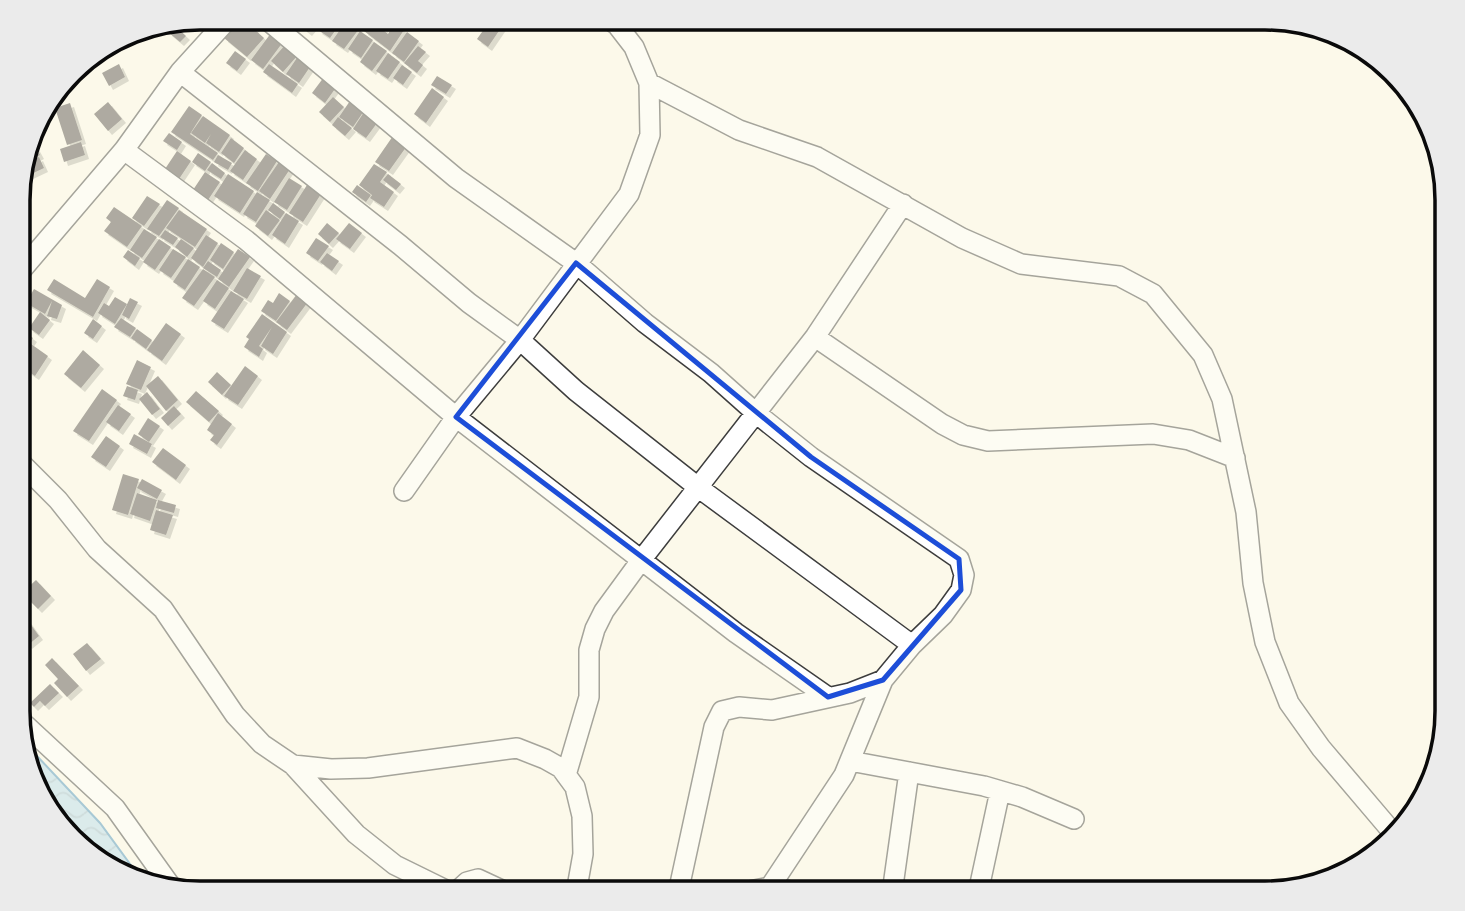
<svg xmlns="http://www.w3.org/2000/svg" width="1465" height="911" viewBox="0 0 1465 911" font-family="Georgia,serif">
	<defs>
		<pattern id="water-waves" width="16" height="10" patternUnits="userSpaceOnUse" patternTransform="scale(1.75)"><rect width="16" height="10" fill="#b4d9ee"/><path d="M0 5q4-4 8 0t8 0" fill="none" stroke="#99b9cb"/></pattern>
		<filter id="shadow"><feDropShadow dx="4" dy="4" stdDeviation="0" flood-color="#0004"/></filter>
	</defs>
	<rect width="100%" height="100%" fill="#fcf9ea"/>
	<path fill="url(#water-waves)" stroke="#448ebc" stroke-width="2" d="M21 739 100 823 138 875 99 863 48 812Z"/>
	<path fill="#514b48" filter="url(#shadow)" d="M241 18H250L258 24 254 29 264 38 247 57 224 38Z
		M304 18H320L308 32 298 24Z
		M327 18H344L330 38 318 30Z
		M373 18 391 19 383 30 388 34 394 23 404 30 390 51 364 31Z
		M492 18 503 25 488 47 477 39Z
		M347 20 359 29 344 49 332 41Z
		M174 25 186 36 180 42 168 32Z
		M274 29 286 38 263 69 251 60Z
		M360 31 373 40 361 58 348 49Z
		M407 32 419 41 404 62 392 53Z
		M374 42 387 51 372 71 360 62Z
		M286 44 298 55 283 72 271 61Z
		M418 46 426 52 418 61 423 65 417 73 404 63Z
		M235 51 246 59 237 71 226 63Z
		M388 53 400 62 388 79 376 71Z
		M299 55 312 64 299 83 286 74Z
		M119 64 125 77 109 86 102 73Z
		M269 64 298 84 292 93 263 72Z
		M402 65 412 72 403 85 393 78Z
		M437 76 452 85 446 94 431 85Z
		M324 77 337 86 325 103 312 93Z
		M432 88 444 97 426 123 414 114Z
		M333 97 344 107 330 122 319 112Z
		M352 98 366 108 353 127 339 117Z
		M108 102 122 119 108 131 94 114Z
		M70 103 82 140 67 145 55 108Z
		M189 106 202 115 190 134 218 153 213 160 171 132Z
		M366 109 380 119 366 138 353 129Z
		M203 116 230 135 219 152 206 143 211 134 205 143 191 133Z
		M338 117 352 128 345 136 332 125Z
		M169 133 182 142 177 150 163 141Z
		M395 133 409 143 389 171 375 162Z
		M231 138 244 148 234 163 221 153Z
		M81 142 85 155 64 162 60 149Z
		M35 146 40 155 23 164 27 150Z
		M245 150 257 159 243 180 230 171Z
		M177 151 191 161 179 179 165 169Z
		M198 153 211 162 205 171 192 162Z
		M266 154 277 161 258 191 246 183Z
		M218 155 232 163 228 170 214 162Z
		M39 157 44 168 27 176 23 165Z
		M279 162 290 169 270 199 259 191Z
		M212 163 225 173 221 179 207 170Z
		M374 164 387 172 380 182 394 192 384 207 370 198 372 195 359 185Z
		M205 172 220 182 208 200 193 190Z
		M228 174 254 191 240 213 214 196Z
		M388 174 401 184 396 190 383 180Z
		M289 178 302 186 287 210 274 202Z
		M307 185 321 194 303 222 289 213Z
		M357 185 371 195 366 202 352 192Z
		M257 192 270 200 256 222 243 214Z
		M147 196 160 204 144 226 132 218Z
		M167 200 179 208 159 236 147 229Z
		M273 203 285 212 280 219 268 210Z
		M114 207 142 226 127 247 104 231 111 222 106 218Z
		M179 210 207 229 195 247 181 238 187 229 181 238 166 228Z
		M266 210 280 220 268 236 255 226Z
		M286 213 299 221 285 244 272 235Z
		M327 223 339 233 329 244 318 234Z
		M349 223 362 233 350 249 336 239Z
		M144 229 157 237 142 258 130 250Z
		M165 230 178 238 173 245 160 237Z
		M206 235 218 243 203 267 191 258Z
		M316 238 329 246 318 261 306 253Z
		M159 239 171 247 155 270 143 262Z
		M181 239 194 248 187 257 175 247Z
		M221 243 234 252 223 269 210 260Z
		M173 249 186 257 171 278 159 270Z
		M238 249 250 257 229 287 218 279Z
		M128 250 140 258 135 266 123 257Z
		M327 253 339 261 332 271 320 262Z
		M188 259 200 267 185 290 173 282Z
		M208 261 221 270 217 277 203 268Z
		M247 268 261 276 247 299 233 291Z
		M203 269 215 277 194 306 182 298Z
		M54 279 85 298 97 279 110 287 93 317 47 290Z
		M217 280 229 288 215 309 203 301Z
		M34 289 62 305 57 319 47 316 52 301 45 314 26 303Z
		M231 291 244 299 224 329 211 321Z
		M279 293 290 301 276 321 261 311 268 300 273 303Z
		M297 294 308 302 287 330 276 322Z
		M115 297 127 304 115 324 98 313 104 303 109 306Z
		M130 298 138 302 129 319 122 315Z
		M40 312 50 320 39 335 29 328Z
		M262 314 287 332 273 354 261 346 272 327 259 346 263 349 259 357 244 347 249 339 246 337Z
		M121 318 136 328 130 337 114 327Z
		M93 319 102 326 93 339 84 333Z
		M166 323 181 334 162 361 147 350Z
		M19 328 33 338 19 359Z
		M137 329 152 340 146 349 131 338Z
		M31 344 48 356 35 376 19 365Z
		M83 350 100 365 81 388 64 374Z
		M137 360 151 367 141 390 126 384Z
		M245 366 258 376 238 405 224 396Z
		M217 372 231 385 222 395 208 382Z
		M158 376 178 400 166 411 146 386Z
		M127 386 138 390 135 400 123 396Z
		M102 389 117 400 89 441 73 431Z
		M196 391 219 411 209 422 186 402Z
		M147 392 160 409 152 415 139 399Z
		M118 405 131 414 119 431 106 422Z
		M174 406 181 414 168 426 161 418Z
		M218 413 232 424 217 445 210 440 214 435 207 430Z
		M148 418 160 426 149 442 138 434Z
		M134 434 152 444 147 454 129 444Z
		M106 436 120 446 106 467 91 457Z
		M163 448 186 465 176 480 152 462Z
		M123 474 139 479 128 515 112 510Z
		M142 479 162 490 157 499 137 488Z
		M137 493 157 500 150 521 130 514Z
		M158 500 176 505 174 513 156 508Z
		M156 510 173 515 166 535 150 530Z
		M36 580 51 596 38 609 22 593Z
		M26 618 39 636 28 645 19 633V624Z
		M87 643 101 659 86 671 73 654Z
		M52 658 79 686 67 697 54 683 58 679 45 665Z
		M50 684 59 693 45 706 40 701 34 707 30 703Z"/>
	<g fill="none" stroke-linecap="round" stroke-linejoin="round">
		<defs>
			<path id="minor" d="M265 18 456 178 576 263 645 323 711 373 757 414 811 457 959 559 964 575 961 590 943 615 912 645 883 680 850 693 772 710 739 707 722 711 714 727 678 893
				M180 72 400 245 469 303 520 340 576 391 699 488 912 645
				M649 83 739 130 817 157 962 238 1021 264 1119 276 1153 294 1203 355 1222 399 1246 512 1253 583 1265 642 1289 703 1321 748 1394 834
				M124 150 246 240 456 417 736 633 828 697
				M19 273 124 150 180 72 229 18
				M815 337 942 424 963 435 988 441 1153 434 1189 440 1235 458
				M19 461 58 500 97 549 163 609 235 715 262 744 293 765 331 769 368 768 517 748 545 759 561 768 575 787 582 816 583 854 576 893
				M404 491 456 417 520 340 629 194 650 135 649 83 634 47 617 25 607 18
				M19 719 115 808 170 885
				M850 761 984 786 1022 797 1074 819
				M293 765 356 834 395 865 452 893
				M566 775 589 697V650L595 629 604 611 642 559 815 337 903 204
				M770 887 801 893
				M455 893 467 882 478 879 508 893
				M739 893 770 887 844 775 883 680
				M892 893 909 772
				M978 893 1000 791"/>
		</defs>
		<use href="#minor" stroke="#3d3d3d" stroke-width="22"/>
		<use href="#minor" stroke="#fff" stroke-width="19"/>
	</g>
	<path d="M0 0H1465V911H0ZM576 263 811 457 959 559 961 590 883 680 828 697 456 417Z" fill="#fcf9ea" fill-opacity=".55" fill-rule="evenodd"/>
	<path fill="none" stroke="#1d4ed8" stroke-width="5" stroke-linejoin="round" d="M576 263 811 457 959 559 961 590 883 680 828 697 456 417Z"/>
	<path d="M0 0H1465V911H0ZM200 30H1265A170 170 0 0 1 1435 200V711A170 170 0 0 1 1265 881H200A170 170 0 0 1 30 711V200A170 170 0 0 1 200 30Z" fill="#ebebeb" fill-rule="evenodd"/>
	<path fill="none" stroke="#0a0a0a" stroke-width="3.5" d="M200 30H1265A170 170 0 0 1 1435 200V711A170 170 0 0 1 1265 881H200A170 170 0 0 1 30 711V200A170 170 0 0 1 200 30Z"/>
</svg>
